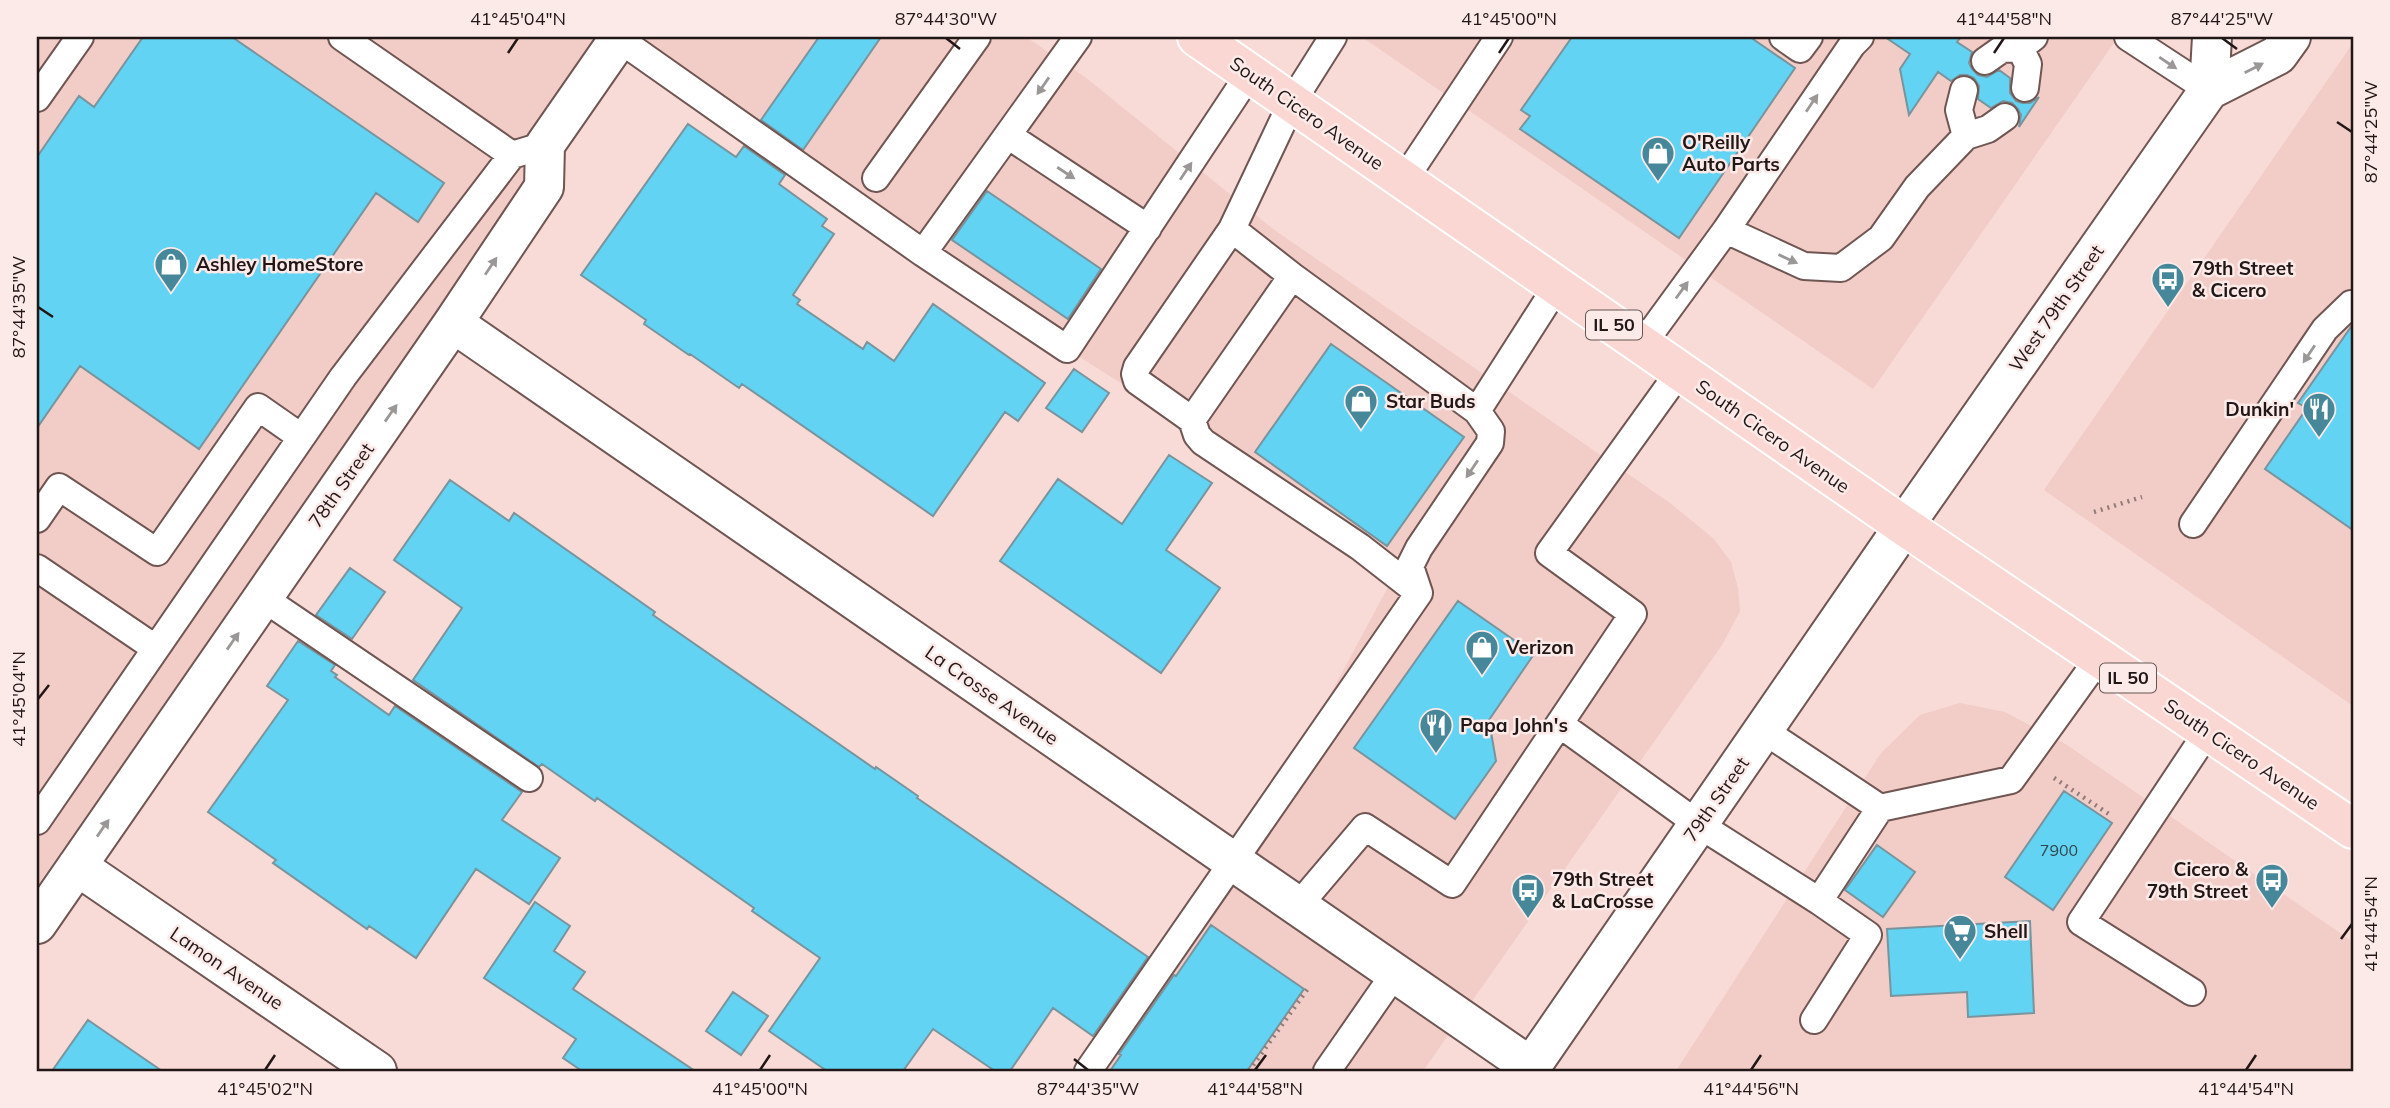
<svg xmlns="http://www.w3.org/2000/svg" width="2390" height="1108" viewBox="0 0 2390 1108" font-family="Mulish,sans-serif">
	<rect width="100%" height="100%" fill="#f8dad6"/>
	<path fill="#f2ccc7" d="M37 37H1026L1085 77 1273 229 1670 503 1714 539 1731 562 1738 588 1740 611 1722 645 1423 1071H1088L1266 814 1402 561 1067 349 626 44 37 886Z
		M1362 37H2118L1873 389Z
		M2353 43V706L2044 490Z
		M1960 703 2005 712 2067 745 2353 942V1071H1676L1881 753 1920 715Z"/>
	<path fill="#62d3f3" stroke="#79949d" stroke-width="2" d="M143 37H232L444 183 418 222 376 193 199 449 80 366 37 428V157L79 96 94 107Z
		M819 37H881L803 150 761 120Z
		M1572 37H1750L1795 68 1679 238 1520 129 1530 116 1521 110Z
		M1885 37H1961L1957 42 1972 52 1969 63 1972 69 1978 75 1987 77 1999 70 2010 78V93L2016 101 2022 103H2030L2039 97 2019 127 2021 115 2018 109 2012 103 2003 101 1991 108 1978 99 1979 86 1974 78 1967 75H1960L1951 81 1938 72 1909 115 1900 69 1910 54Z
		M688 124 736 157 744 146 785 175 779 184 827 219 822 226 834 234 793 295 800 300 797 304 863 349 867 342 894 361 933 304 1045 383 1018 421 1005 412 933 516 742 384 739 388 690 354 689 355 644 324 646 320 581 275Z
		M987 191 1101 269 1068 319 952 240Z
		M2353 324V530L2265 469 2307 408 2298 403Z
		M1331 344 1464 437 1387 546 1255 452Z
		M1074 369 1109 393 1082 432 1046 408Z
		M1169 455 1212 483 1166 550 1220 588 1161 673 1000 561 1058 479 1122 524Z
		M450 480 509 521 514 513 655 612 653 615 875 769 876 767 918 796 917 798 1148 957 1093 1036 1053 1008 1010 1071H995L933 1029 903 1071H827L769 1031 820 958 752 911 754 908 597 798 595 801 542 764 539 767 413 680 462 608 394 560Z
		M350 568 385 592 352 639 316 615Z
		M1458 601 1534 654 1489 720 1496 761 1455 819 1354 748Z
		M298 641 335 665 331 671 337 675 335 677 389 715 395 706 522 792 502 820 560 858 529 904 476 869 416 958 369 926 367 929 273 863 276 860 208 812 288 700 267 686Z
		M2064 791 2112 823 2053 910 2005 877Z
		M1877 845 1915 872 1883 917 1845 890Z
		M535 902 570 926 554 951 585 972 573 989 695 1071H582L563 1058 576 1039 484 978Z
		M2030 921 2034 1013 1968 1017 1967 992 1891 996 1887 929Z
		M1211 925 1304 989 1247 1071H1110L1121 1055 1119 1054 1174 975 1176 976Z
		M733 992 768 1016 741 1055 706 1031Z
		M88 1020 162 1071H52Z"/>
	<g fill="none" stroke-linecap="round" stroke-linejoin="round">
		<defs>
			<path id="lane" d="M342 37 512 155
				M1783 37 1800 49 1809 37
				M2128 37 2209 90
				M619 39 923 253 1067 349 1250 73
				M1985 61 2002 49 2020 48
				M2025 88 2028 64 2020 48 2034 37
				M1964 90 1959 110 1966 136
				M37 98 80 37
				M1009 136 1148 228
				M876 178 977 37
				M1404 180 1499 37
				M1232 229 1292 276 1477 411 1557 286
				M1726 230 1804 266 1841 268 1881 238 1917 187 1966 136 1988 129 2005 117
				M923 253 1078 37
				M1292 276 1192 420 1137 381 1135 374 1137 367 1232 229 1292 102 1333 37
				M1642 345 1726 230 1852 45 1860 37
				M1192 420 1197 435 1203 442 1360 547 1419 593
				M37 519 59 487 157 552 258 407 301 437
				M2193 524 2325 329 2351 304H2353
				M37 568 155 648
				M1419 593 1410 566 1419 548 1490 443 1491 431 1477 411
				M263 598 529 778
				M1561 725 1698 824 1819 901 1880 808 1763 730
				M1880 808 2011 780 2099 658
				M37 821 343 377 512 155 545 145
				M1298 906 1365 827 1452 884 1633 614 1549 553 1680 371
				M2192 992 2081 922 2208 731
				M1814 1020 1868 935 1819 901
				M1088 1071 1419 593
				M1327 1071 1395 973"/>
			<path id="street" d="M453 323 1531 1067
				M77 866 377 1071
				M37 924 453 323 544 187 545 145 620 37"/>
			<path id="secondary" d="M2209 90 2212 37
				M1528 1071 1904 526 2209 90 2278 55 2291 37"/>
			<path id="primary" d="M1197 37 1904 526 2353 829"/>
		</defs>
		<use href="#lane" stroke="#6f5653" stroke-width="30"/>
		<use href="#street" stroke="#6f5653" stroke-width="42"/>
		<use href="#secondary" stroke="#6f5653" stroke-width="42"/>
		<use href="#primary" stroke="#fff" stroke-width="42"/>
		<path stroke="#917c7a" stroke-width="4.5" stroke-dasharray="2 5" stroke-linecap="butt" d="M2094 512 2142 497
			M2054 778 2112 816
			M1249 1071 1309 987"/>
		<use href="#lane" stroke="#fff" stroke-width="26"/>
		<use href="#street" stroke="#fff" stroke-width="38"/>
		<use href="#secondary" stroke="#fff" stroke-width="38"/>
		<use href="#primary" stroke="#fad7d3" stroke-width="38"/>
	</g>
	<defs><path id="oneway-solid" d="M-6-.8H1V-3.2L6.5 0L1 3.2V.8H-6Z" transform="scale(1.75)"/></defs>
	<g fill="#9b9796">
		<use href="#oneway-solid" transform="translate(2168 63) rotate(34)"/>
		<use href="#oneway-solid" transform="translate(2254 68) rotate(-27)"/>
		<use href="#oneway-solid" transform="translate(1043 86) rotate(125)"/>
		<use href="#oneway-solid" transform="translate(1812 103) rotate(-56)"/>
		<use href="#oneway-solid" transform="translate(1186 171) rotate(-56)"/>
		<use href="#oneway-solid" transform="translate(1066 173) rotate(33)"/>
		<use href="#oneway-solid" transform="translate(1788 259) rotate(25)"/>
		<use href="#oneway-solid" transform="translate(491 266) rotate(-56)"/>
		<use href="#oneway-solid" transform="translate(1682 290) rotate(-54)"/>
		<use href="#oneway-solid" transform="translate(2309 354) rotate(124)"/>
		<use href="#oneway-solid" transform="translate(391 413) rotate(-55)"/>
		<use href="#oneway-solid" transform="translate(1472 469) rotate(124)"/>
		<use href="#oneway-solid" transform="translate(233 641) rotate(-55)"/>
		<use href="#oneway-solid" transform="translate(103 828) rotate(-55)"/>
	</g>
	<path fill="none" stroke="#211716" stroke-width="2.5" d="M946 38 960 49M2222 38 2237 49M508 53 518 38M1499 53 1509 38M1994 53 2004 38M2337 122 2352 132M38 307 53 317M38 699 49 685M2341 939 2352 924M1074 1059 1088 1070M265 1070 275 1055M760 1070 770 1055M1255 1070 1266 1055M1751 1070 1761 1055M2246 1070 2256 1055"/>
	<defs>
		<symbol id="shop-pin" viewBox="-11 -11 22 30"><path d="M0 17L-7.5 6A9.5 9.5 0 1 1 7.5 6Z" fill="#468799" stroke="#fceae8"/><path d="M-5-2.5h2.3a2.7 3.5 0 0 1 5.4 0H5L5.5 6h-11ZM-1.5-2.5h3a1.5 2.3 0 0 0-3 0Z" fill="#fff"/></symbol>
		<symbol id="bus-pin" viewBox="-11 -11 22 30"><path d="M0 17L-7.5 6A9.5 9.5 0 1 1 7.5 6Z" fill="#468799" stroke="#fceae8"/><path d="M-5-6H5V4H4V6H2V4H-2V6H-4V4H-5ZM-3.5-4V0h7V-4ZM-3.5 1.2v1.5H-2V1.2ZM2 1.2v1.5H3.5V1.2Z" fill="#fff"/></symbol>
		<symbol id="restaurant-pin" viewBox="-11 -11 22 30"><path d="M0 17L-7.5 6A9.5 9.5 0 1 1 7.5 6Z" fill="#468799" stroke="#fceae8"/><path d="M-5-6h1v4h1v-4h1v4h1v-4h1v5L-1.5 .5V6h-2V.5L-5-1ZM5-6V6H3V1.5H1.5Q1.5-4 5-6Z" fill="#fff"/></symbol>
		<symbol id="supermarket-pin" viewBox="-11 -11 22 30"><path d="M0 17L-7.5 6A9.5 9.5 0 1 1 7.5 6Z" fill="#468799" stroke="#fceae8"/><path d="M-6-5.5h2.5l.6 2H6L4.5 2H-2.5L-4.4-4H-6ZM-1.5 3.2a1.3 1.3 0 1 0 .1 0ZM3 3.2a1.3 1.3 0 1 0 .1 0Z" fill="#fff"/></symbol>
	</defs>
	<g fill-rule="evenodd">
		<use href="#shop-pin" x="1639" y="134" width="38" height="52"/>
		<use href="#shop-pin" x="152" y="245" width="38" height="52"/>
		<use href="#bus-pin" x="2149" y="260" width="38" height="52"/>
		<use href="#shop-pin" x="1342" y="382" width="38" height="52"/>
		<use href="#restaurant-pin" x="2300" y="390" width="38" height="52"/>
		<use href="#shop-pin" x="1463" y="628" width="38" height="52"/>
		<use href="#restaurant-pin" x="1417" y="706" width="38" height="52"/>
		<use href="#bus-pin" x="2253" y="861" width="38" height="52"/>
		<use href="#bus-pin" x="1509" y="871" width="38" height="52"/>
		<use href="#supermarket-pin" x="1941" y="912" width="38" height="52"/>
	</g>
	<g text-anchor="middle" stroke-width="5" stroke-linejoin="round" paint-order="stroke">
		<g font-size="16" fill="#31464d">
			<text x="2059" y="856">7900</text>
		</g>
		<g fill="#fceae8" stroke="#635655" stroke-width="2">
			<rect x="1586" y="310.5" width="56" height="29" rx="5"/>
			<rect x="2100" y="663.5" width="56" height="29" rx="5"/>
		</g>
		<g font-size="18" font-weight="bold" fill="#211716">
			<text x="1614" y="331">IL 50</text>
			<text x="2128" y="684">IL 50</text>
		</g>
		<g font-size="19" fill="#211716" stroke="#fceae8">
			<text transform="translate(1307 113) rotate(35)" y="7">South Cicero Avenue</text>
			<text transform="translate(2056 308) rotate(-55)" y="7">West 79th Street</text>
			<text transform="translate(1773 436) rotate(35)" y="7">South Cicero Avenue</text>
			<text transform="translate(341 485) rotate(-55)" y="7">78th Street</text>
			<text transform="translate(992 695) rotate(35)" y="7">La Crosse Avenue</text>
			<text transform="translate(2242 754) rotate(34)" y="7">South Cicero Avenue</text>
			<text transform="translate(1716 799) rotate(-55)" y="7">79th Street</text>
			<text transform="translate(227 968) rotate(34)" y="7">Lamon Avenue</text>
		</g>
		<g font-size="19" font-weight="bold" fill="#211716" stroke="#fceae8" text-anchor="start">
			<text x="1682" y="149">O'Reilly<tspan x="1682" dy="22">Auto Parts</tspan></text>
			<text x="196" y="271">Ashley HomeStore</text>
			<text x="2192" y="275">79th Street<tspan x="2192" dy="22">&amp; Cicero</tspan></text>
			<text x="1386" y="408">Star Buds</text>
			<text x="2294" y="416" text-anchor="end">Dunkin'</text>
			<text x="1506" y="654">Verizon</text>
			<text x="1460" y="732">Papa John's</text>
			<text x="2248" y="876" text-anchor="end">Cicero &amp;<tspan x="2248" dy="22">79th Street</tspan></text>
			<text x="1552" y="886">79th Street<tspan x="1552" dy="22">&amp; LaCrosse</tspan></text>
			<text x="1984" y="938">Shell</text>
		</g>
	</g>
	<rect width="2390" height="1108" fill="none" stroke="#fceae8" stroke-width="77"/>
	<rect x="38" y="38" width="2314" height="1032" fill="none" stroke="#211716" stroke-width="2.5"/>
	<g font-size="18" text-anchor="middle" fill="#211716">
		<text x="518" y="25">41°45'04"N</text>
		<text x="946" y="25">87°44'30"W</text>
		<text x="1509" y="25">41°45'00"N</text>
		<text x="2004" y="25">41°44'58"N</text>
		<text x="2222" y="25">87°44'25"W</text>
		<text transform="translate(2371 132) rotate(-90)" y="6">87°44'25"W</text>
		<text transform="translate(19 307) rotate(-90)" y="6">87°44'35"W</text>
		<text transform="translate(19 699) rotate(-90)" y="6">41°45'04"N</text>
		<text transform="translate(2371 924) rotate(-90)" y="6">41°44'54"N</text>
		<text x="265" y="1095">41°45'02"N</text>
		<text x="760" y="1095">41°45'00"N</text>
		<text x="1088" y="1095">87°44'35"W</text>
		<text x="1255" y="1095">41°44'58"N</text>
		<text x="1751" y="1095">41°44'56"N</text>
		<text x="2246" y="1095">41°44'54"N</text>
	</g>
</svg>
